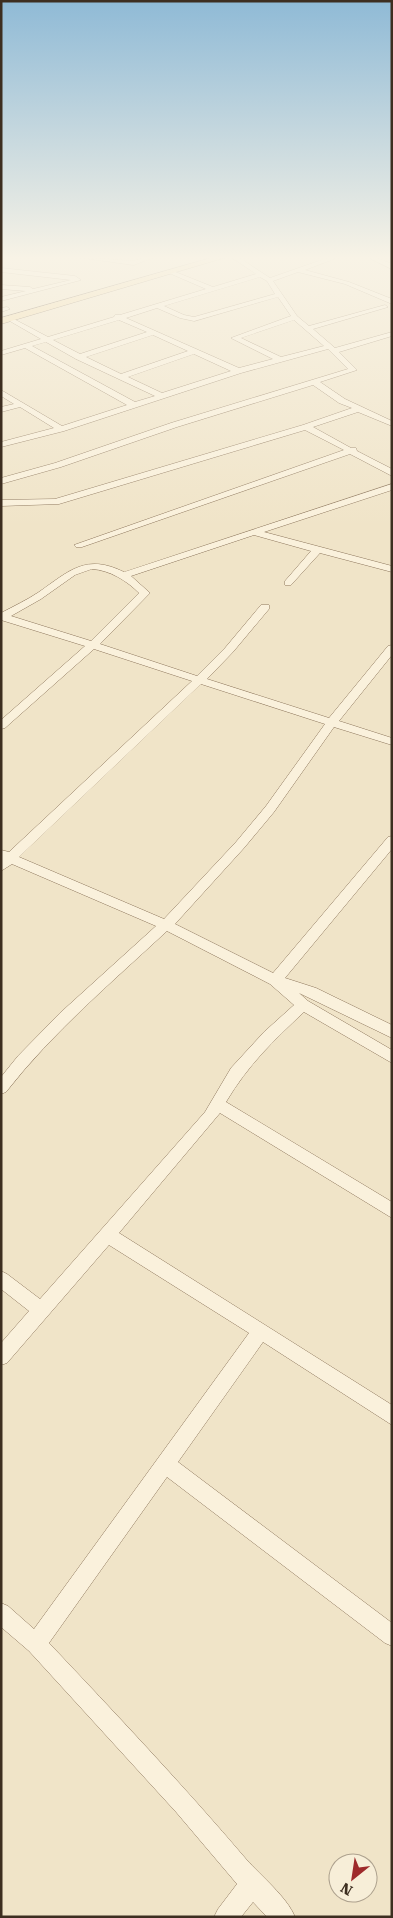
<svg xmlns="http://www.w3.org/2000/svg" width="393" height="1918" viewBox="0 0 393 1918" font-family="'Roboto Serif',serif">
	<rect width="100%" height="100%" fill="#f0e4c8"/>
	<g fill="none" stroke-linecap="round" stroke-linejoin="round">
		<defs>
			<path id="minor" d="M76 257 133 261 145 257H154L134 265Z
				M231 257H238L270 278 330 257H339L305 270 349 282 392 299V304L345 284 298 272 273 281 297 316 309 326 385 305 388 307 313 329 335 348 392 332V336L339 352 357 370 320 382 345 399 392 421V426L358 412 313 427 351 448H356L357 451 392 469V476L350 454 82 547H76L74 545 344 450 305 430 59 504 1 506V500L55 499 303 425 352 408 339 403 313 385 177 427 61 467 1 484V478L55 463 171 423 348 369 328 349 241 373 64 431 1 447V442L54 428 20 407 1 412V407L14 404 1 396V390L62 426 127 405 25 348 1 355V351L41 339 8 320V318H12L48 337 114 317 115 315H120L206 289 169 273V271H173L213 287 256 274ZM260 277 267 281 275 294 194 317 184 315 164 306ZM278 297 291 316 231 338 273 359 239 368 126 318 157 308 180 318 194 321ZM119 320 147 332 80 354 53 340ZM294 320 324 346 281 357 241 338ZM153 335 188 351 121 374 86 357ZM46 342 76 359 155 396 135 402 32 346ZM194 354 231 371 162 393 128 377Z
				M367 257H375L392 264V269Z
				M1 268 75 276 81 280 1 301V297L26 291 1 289V285L30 287 33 289 71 280 1 272Z
				M1 308 7 307 10 309 1 312Z
				M392 484V490L264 532 392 566V572L320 553 291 585H285V581L311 551 254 535 131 576 150 593 100 644 197 676 225 648 261 605H269V609L233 652 207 679 329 718 388 646 392 645V655L339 721 392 738V745L334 727 274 812 244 848 175 924 273 973 388 837 392 836V849L285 978 316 988 392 1025V1038L299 993 308 1001 392 1050V1063L304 1012C273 1041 248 1065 226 1102L392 1202V1218L220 1113 119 1233 392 1405V1425L263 1342 178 1462 392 1623V1646L385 1643 167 1477 49 1643C116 1714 183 1785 246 1859 261 1876 287 1897 295 1917H267L253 1902 241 1917H214L218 1909 237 1884 176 1812 29 1651 1 1627V1603L8 1606 34 1629 249 1333 109 1245 7 1363 1 1365V1343L29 1311 1 1289V1271L7 1274 40 1299 205 1112 231 1068 264 1032 294 1005 270 984 167 931C111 983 53 1032 6 1092L1 1094V1077L18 1056 60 1013 156 926 12 864 1 871V850L9 852 192 681 94 649 5 728 1 729V720L85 646 1 620V613C14 606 27 600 39 592 69 571 86 553 124 572ZM92 569C110 570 127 581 139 593L91 641 11 616 41 599 75 575ZM201 684 325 724 266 806 236 842 164 919 19 857Z"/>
			<path id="major" d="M214 257H227L1 324V318Z"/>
		</defs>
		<use href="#minor" stroke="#8d765c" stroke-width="1"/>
		<use href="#major" stroke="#5b4430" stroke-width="1"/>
		<use href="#minor" fill="#faf1dc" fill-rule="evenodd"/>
		<use href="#major" fill="#f3d9a0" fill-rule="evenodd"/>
	</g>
	<linearGradient id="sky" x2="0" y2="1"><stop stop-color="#8fbad6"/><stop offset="0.49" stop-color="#f8f3e6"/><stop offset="1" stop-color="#f8f3e6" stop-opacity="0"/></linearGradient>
	<rect width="393" height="526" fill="url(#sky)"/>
	<rect width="393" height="1918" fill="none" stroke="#3d2e20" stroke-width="5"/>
	<g transform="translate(353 1878) rotate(210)"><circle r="24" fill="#f7eed8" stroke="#ada18e"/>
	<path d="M0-4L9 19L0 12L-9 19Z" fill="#9e2a2b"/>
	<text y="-8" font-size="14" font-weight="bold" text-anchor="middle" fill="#3d2e20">N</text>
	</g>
</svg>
